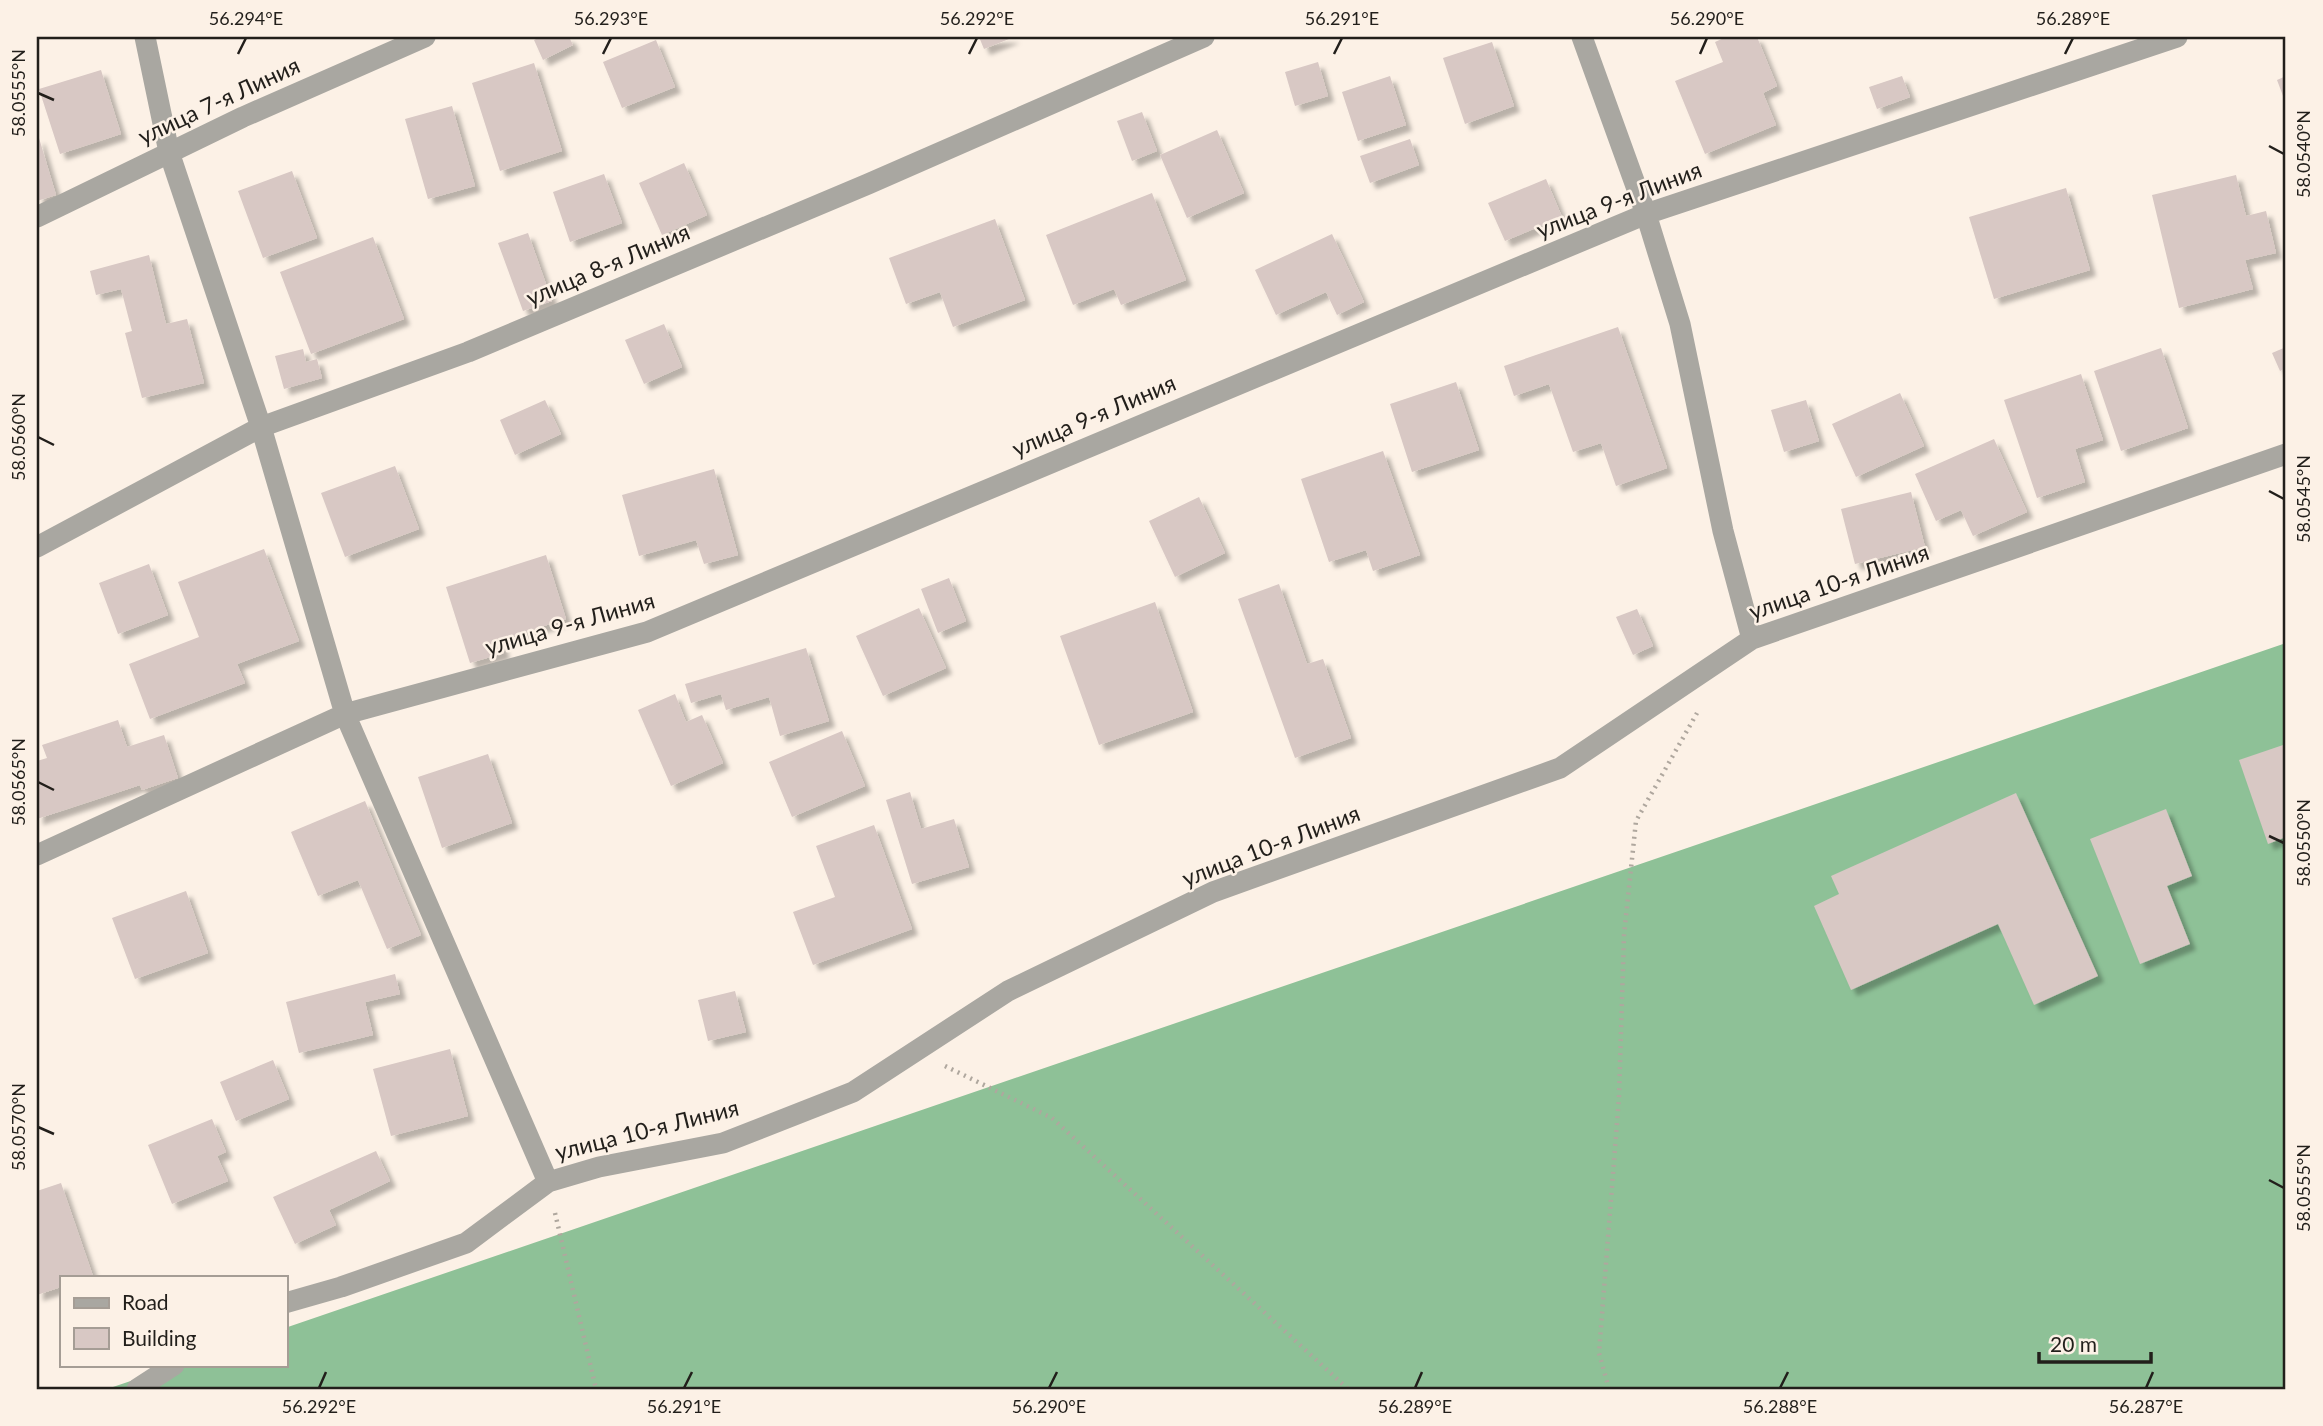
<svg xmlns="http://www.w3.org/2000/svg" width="2323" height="1426" viewBox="0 0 2323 1426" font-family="Lato,sans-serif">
	<defs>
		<filter id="shadow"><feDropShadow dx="6" dy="6" stdDeviation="2" flood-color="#0004"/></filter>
	</defs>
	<rect width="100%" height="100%" fill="#fcf1e6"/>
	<path fill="#8ec197" d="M2286 643V1389H107L178 1365H285V1328Z"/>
	<path fill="#d8c8c4" filter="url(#shadow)" d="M540 37H569L573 45 543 60 534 40Z
		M979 37H1014L984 49Z
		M1726 37H1757L1777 86 1763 93 1776 125 1705 154 1675 81 1723 62 1715 42Z
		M656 40 675 87 622 108 603 62Z
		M1492 42 1514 106 1465 124 1443 58Z
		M1318 62 1328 96 1295 106 1285 72Z
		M534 63 562 151 500 171 472 83Z
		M101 70 121 134 60 154 39 89Z
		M1390 76 1406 125 1358 141 1342 92Z
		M1902 76 1910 97 1877 109 1869 87Z
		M2286 76V104L2277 80Z
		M452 106 475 186 428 199 405 119Z
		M1142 112 1157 151 1132 161 1117 121Z
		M1217 130 1244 193 1187 218 1160 155Z
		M37 138H39L56 195 37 201Z
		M1410 139 1419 165 1370 183 1360 156Z
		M684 163 707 215 662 235 639 183Z
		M292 171 317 238 263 258 238 191Z
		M604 174 622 223 570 242 553 192Z
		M2236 175 2246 216 2266 211 2276 253 2245 260 2253 289 2179 308 2152 195Z
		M1546 179 1562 217 1505 241 1488 203Z
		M2066 188 2090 270 1994 299 1969 217Z
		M1152 193 1186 280 1121 305 1114 289 1073 305 1046 235Z
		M995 219 1025 300 953 327 940 292 906 304 889 258Z
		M528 233 552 301 523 311 498 243Z
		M1332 234 1364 302 1337 315 1326 292 1276 315 1255 270Z
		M373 237 404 319 311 354 280 272Z
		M149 255 166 324 187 319 204 383 142 398 125 333 132 331 121 289 96 295 90 271Z
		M664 324 682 367 644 384 625 340Z
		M1618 327 1667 468 1616 486 1601 443 1573 452 1549 384 1514 396 1504 366Z
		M2286 347V368L2280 371 2272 353Z
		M2161 348 2188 428 2121 451 2094 371Z
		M303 349 306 362 317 359 322 378 284 389 275 356Z
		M2081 374 2103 440 2075 449 2085 482 2037 498 2004 400Z
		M1456 382 1479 450 1412 472 1390 404Z
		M1900 393 1924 446 1856 477 1832 424Z
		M545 400 561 434 515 455 500 420Z
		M1806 400 1819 441 1784 452 1771 410Z
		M1994 439 2027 512 1973 536 1961 510 1936 521 1915 474Z
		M1383 451 1420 555 1373 571 1366 550 1329 562 1301 479Z
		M395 466 419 529 345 557 321 493Z
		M714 469 738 555 704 564 696 540 639 556 622 495Z
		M1911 492 1925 547 1855 564 1841 509Z
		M1199 497 1225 553 1175 577 1149 521Z
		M264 549 299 641 237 664 245 683 150 719 129 664 199 637 178 582Z
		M546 555 566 619 500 640 504 653 470 663 446 587Z
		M149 564 168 615 118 634 99 583Z
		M949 578 966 621 938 633 921 589Z
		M1279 584 1307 664 1323 659 1351 738 1295 758 1238 599Z
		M1155 602 1193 712 1099 745 1060 636Z
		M919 608 946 668 883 696 856 636Z
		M1637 609 1653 646 1633 655 1616 617Z
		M806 648 829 721 780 736 769 697 726 710 721 694 691 703 685 684Z
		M675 694 686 722 702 715 723 763 671 786 638 710Z
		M118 720 127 747 164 735 178 778 142 790 140 785 37 819V761L47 758 42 745Z
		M842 731 865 786 792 817 769 762Z
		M2286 744V837L2268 844 2239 760Z
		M488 754 512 823 442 848 418 777Z
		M910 792 921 829 954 819 969 867 912 884 886 800Z
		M2016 793 2098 976 2034 1005 1998 924 1851 990 1814 906 1839 894 1831 876Z
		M365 801 421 935 387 949 358 880 318 896 291 832Z
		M2166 809 2192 876 2167 886 2190 944 2140 964 2090 839Z
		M874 825 912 929 813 965 793 912 835 897 816 846Z
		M186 891 208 953 135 979 112 918Z
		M395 974 400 994 365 1002 373 1035 299 1053 286 1002Z
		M735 991 746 1032 708 1041 698 1000Z
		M450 1049 468 1116 391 1136 373 1069Z
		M273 1060 289 1099 236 1121 220 1082Z
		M212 1119 226 1152 217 1156 228 1181 172 1204 148 1145Z
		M376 1151 390 1181 329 1210 336 1225 295 1244 273 1197Z
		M61 1183 93 1276 61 1277V1287L37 1295V1191Z"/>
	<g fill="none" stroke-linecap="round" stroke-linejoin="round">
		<path stroke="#afa79e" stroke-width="4.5" stroke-dasharray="2 5" stroke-linecap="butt" d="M945 1066 1052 1118 1348 1389
			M555 1213 596 1389
			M1609 1389 1599 1353 1619 1097 1624 935 1636 821 1697 713"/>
		<path stroke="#a9a7a1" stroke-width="21" d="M145 37 169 152 261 427 345 714 548 1182
			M1582 37 1646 214 1680 324 1723 531 1752 639
			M37 217 243 117 425 37
			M37 547 261 427 468 352 868 184 1204 37
			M37 855 345 714 647 632 1646 214 2177 37
			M285 1303 341 1287 466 1243 548 1182 599 1167 723 1143 853 1092 1008 991 1213 892 1560 768 1752 639 2286 454
			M137 1389 174 1365"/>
	</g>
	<path fill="none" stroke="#221f1b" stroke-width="2.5" d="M238 54 246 38M603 54 611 38M969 54 977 38M1334 54 1342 38M1700 54 1707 38M2065 54 2073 38M38 93 54 100M2269 146 2284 154M38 437 54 445M2269 491 2284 499M38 782 54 790M2269 836 2284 843M38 1127 54 1134M2269 1180 2284 1188M319 1388 326 1372M684 1388 692 1372M1049 1388 1057 1372M1415 1388 1422 1372M1780 1388 1788 1372M2146 1388 2153 1372"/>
	<g text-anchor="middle" stroke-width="5" stroke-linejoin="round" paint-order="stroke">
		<g font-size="23" fill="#221f1b" stroke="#fcf1e6">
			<text transform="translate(219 101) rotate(-25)" y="8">улица 7-я Линия</text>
			<text transform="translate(1619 200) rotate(-21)" y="8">улица 9-я Линия</text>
			<text transform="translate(608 265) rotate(-23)" y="8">улица 8-я Линия</text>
			<text transform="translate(1094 416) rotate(-23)" y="8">улица 9-я Линия</text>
			<text transform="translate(1839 582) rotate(-19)" y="8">улица 10-я Линия</text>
			<text transform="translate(570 624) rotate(-16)" y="8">улица 9-я Линия</text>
			<text transform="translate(1271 846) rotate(-21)" y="8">улица 10-я Линия</text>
			<text transform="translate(647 1130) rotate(-14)" y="8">улица 10-я Линия</text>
		</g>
	</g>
	<rect width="2323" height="1426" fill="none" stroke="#fcf1e6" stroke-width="77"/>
	<rect x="60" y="1276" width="228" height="91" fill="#fcf1e6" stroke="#a59d95" stroke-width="2"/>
	<rect x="74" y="1298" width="35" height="10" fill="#a9a7a1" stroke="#a59d95" stroke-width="2"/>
	<text x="122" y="1310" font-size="21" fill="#221f1b">Road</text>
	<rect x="74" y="1328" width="35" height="21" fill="#d8c8c4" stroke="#a59d95" stroke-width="2"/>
	<text x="122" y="1346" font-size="21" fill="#221f1b">Building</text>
	<path d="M2039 1352v10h112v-10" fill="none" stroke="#221f1b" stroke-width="3.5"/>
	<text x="2050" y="1352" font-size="21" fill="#221f1b" stroke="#fcf1e6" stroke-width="5" paint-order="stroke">20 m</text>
	<rect x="38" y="38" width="2246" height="1350" fill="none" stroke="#221f1b" stroke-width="2.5"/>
	<g font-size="18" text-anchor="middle" fill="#221f1b">
		<text x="246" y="25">56.294°E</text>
		<text x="611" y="25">56.293°E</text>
		<text x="977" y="25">56.292°E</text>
		<text x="1342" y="25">56.291°E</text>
		<text x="1707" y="25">56.290°E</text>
		<text x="2073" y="25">56.289°E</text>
		<text transform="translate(19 93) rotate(-90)" y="6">58.0555°N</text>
		<text transform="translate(2304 154) rotate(-90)" y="6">58.0540°N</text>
		<text transform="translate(19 437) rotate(-90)" y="6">58.0560°N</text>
		<text transform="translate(2304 499) rotate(-90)" y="6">58.0545°N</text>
		<text transform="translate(19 782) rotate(-90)" y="6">58.0565°N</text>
		<text transform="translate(2304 843) rotate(-90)" y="6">58.0550°N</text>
		<text transform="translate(19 1127) rotate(-90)" y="6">58.0570°N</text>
		<text transform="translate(2304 1188) rotate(-90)" y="6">58.0555°N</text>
		<text x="319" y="1413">56.292°E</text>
		<text x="684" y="1413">56.291°E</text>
		<text x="1049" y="1413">56.290°E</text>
		<text x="1415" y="1413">56.289°E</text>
		<text x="1780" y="1413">56.288°E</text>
		<text x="2146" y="1413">56.287°E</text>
	</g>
</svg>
